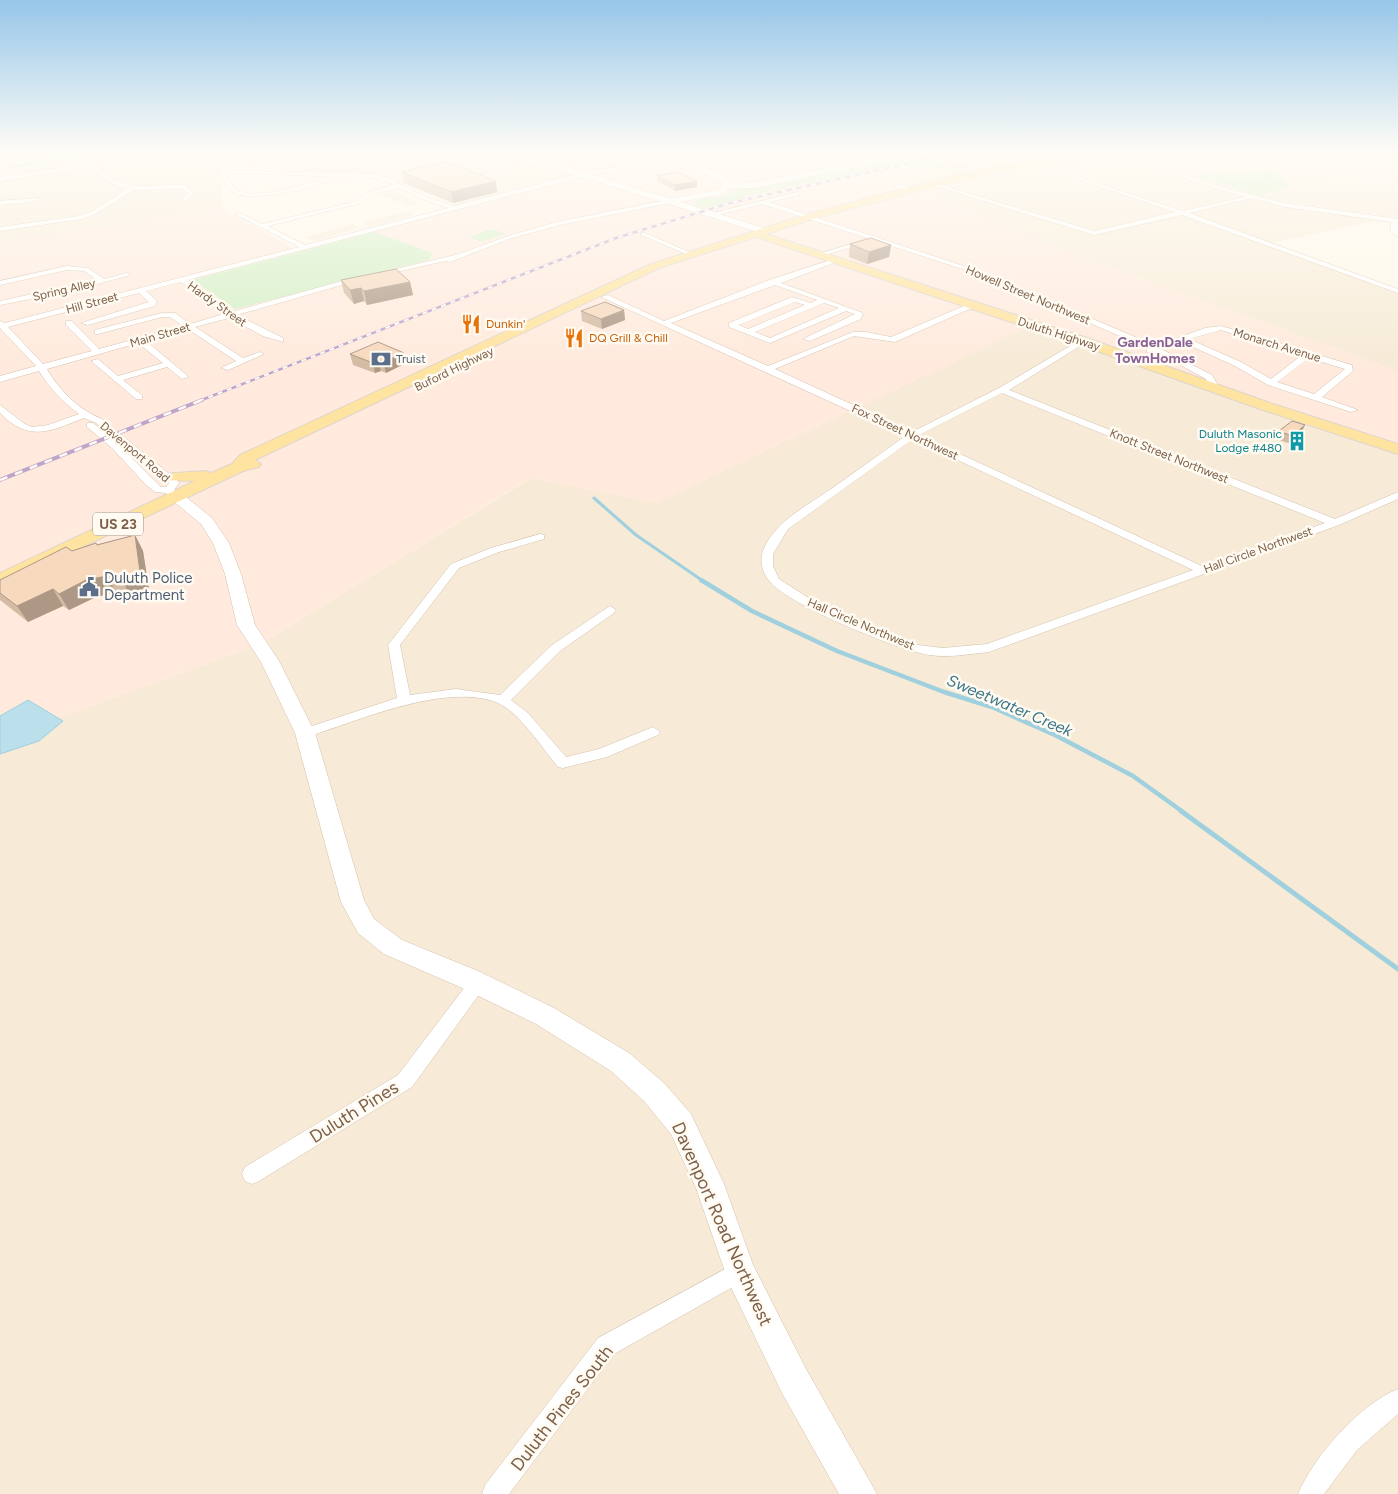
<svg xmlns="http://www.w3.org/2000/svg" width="1398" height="1494" viewBox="0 0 1398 1494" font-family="Figtree,sans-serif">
	<rect width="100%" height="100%" fill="#fef8ea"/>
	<path fill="#f7ebd7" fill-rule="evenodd" d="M0 152H674L681 158 463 208 384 176 222 166V208L0 242Z
		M923 152H1117L1182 175 1276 170 1398 186V224L1375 221 1270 243 1398 292V371L1060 249 929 195 876 161ZM1192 176 1290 186 1260 196Z
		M391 191 420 203 408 206 379 194Z
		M406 211 415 215 370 227 362 223Z
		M353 224 361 228 314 241 306 237Z
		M1037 323 1398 448V1494H0V739L259 645 531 478Z"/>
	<path fill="#ffeadd" d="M674 152H923L876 162 929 195 1060 249 1398 371V448L1037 323 656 503 530 478 259 645 0 739V242L222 208 298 251 194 280 235 309 429 260 433 254 374 232 577 175 680 158Z
		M1152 152 1132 156 1146 161 1168 156 1155 152H1398V186L1276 170 1182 175 1114 153Z"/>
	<path fill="#d3efc5" d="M908 158H927L765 192 706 208 694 204 696 200 724 196 740 189Z
		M935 160 945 166 976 168H960L956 172 929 166V169L917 167 913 170 905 168Z
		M1276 170 1290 186 1260 196 1190 175Z
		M487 230H495L506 234 481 242 470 237Z
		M374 232 433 253 429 260 235 309 193 280Z"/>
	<path fill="#bbe0eb" stroke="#a0d0de" d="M28 700 63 721 39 741 0 754V716Z"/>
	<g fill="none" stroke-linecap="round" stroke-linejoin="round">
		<path stroke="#a0d0de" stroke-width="2" d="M12 167 82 154"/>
		<path stroke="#a0d0de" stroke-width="3" d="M594 498 636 535 703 581"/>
		<path stroke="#a0d0de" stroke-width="4.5" d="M701 580 752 611 837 651 944 692 992 707 1055 735 1133 776 1183 812"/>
		<path stroke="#a0d0de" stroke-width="5" d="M1181 811 1398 969"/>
		<defs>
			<path id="street" d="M30 152H47L0 160V156Z
				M85 152H91C92 165 97 170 107 176 135 192 155 183 185 185L194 194 185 201 182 199 188 194 183 189 134 190 95 214 82 219 0 231V227L79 216 91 212 127 189 112 184 90 167 0 181V177L88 164Z
				M703 152H716L582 177 188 280 231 312 356 277 363 279 237 315 283 338V342L263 336 229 318 195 327 243 358 260 352 264 354 228 370 221 368 236 361 188 329 146 341 189 377 182 379 167 367 123 380 142 395V399H136L91 361 98 359 118 376 163 363 138 343 47 369C59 390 79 410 102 419L178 481 179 483 174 490 180 496 179 498H171L166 493 155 492 146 485 113 449 87 427V423H93L119 445 161 487H166L169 483 96 423 84 418C51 431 29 443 0 413V405L25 424 32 427 48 425 79 414C62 401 50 389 39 371L0 382V376L36 366 0 328V321L5 323 299 247 235 214 240 213 262 224 357 201 367 192 394 185 374 178 234 173 228 177C231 182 233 187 238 190 257 201 306 183 327 178L330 180C314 189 250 202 234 193 228 189 225 182 222 177L228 172 227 170 374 174 388 178 421 195 454 206 582 173ZM399 188 417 197 448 208 305 245 268 226 361 203 371 194ZM181 282 224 314 190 324 175 313H162L95 330V334H98L162 317H170L183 326 99 349 72 321H66V325L92 351 43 364 8 327 139 293 149 302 81 323 88 325 155 306 157 301 146 291Z
				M904 152H917L1001 169 998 171Z
				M1111 153 1232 190 1285 203 1398 219V237L1391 232V222L1285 207 1252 198 1189 213 1398 289V293L1182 215 1094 235 929 184 934 183 1094 231 1175 212 1034 165V163L1183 211 1245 197 1111 155Z
				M897 184 918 189 915 191 895 187Z
				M798 192 800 195 769 202 982 272 1154 345V348L1161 349 1157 347 1158 345 1205 328 1221 326 1352 365 1353 371 1322 397 1358 410 1351 412 1268 385 1235 366 1182 342 1161 349 1212 375 1219 387 1212 389 1206 379 1160 354 1147 352V348L978 274 762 204 712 216 709 214ZM1221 330 1302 355 1271 379 1241 362 1189 339ZM1309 358 1345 369 1314 394 1277 382Z
				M39 198 37 201 0 205V201Z
				M667 200 669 203 560 225 512 238 450 262 445 261 379 276 375 274 459 254 508 236 557 222Z
				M641 233H645L696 255 691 256 641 235Z
				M867 239 869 242 825 255 822 253Z
				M837 258 839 261 781 283 863 313 861 319 810 341 803 339 855 314 846 311 770 343 729 327V323L792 297 811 303 817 300 775 285 671 323 768 366 853 332H866L891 337 971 303 975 305 974 307 895 342 854 336 775 369 912 432 999 388 1082 339 1086 341 1085 343 1009 390 1335 519 1398 492V499L1339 525 989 652C969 654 948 658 929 655 897 650 792 606 771 583 762 574 759 560 764 548 776 521 808 505 831 489 856 471 881 454 905 436L601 297 608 295 664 321 769 280ZM795 302 805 305 748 329 739 325ZM824 303 839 308 770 338 755 332ZM1002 393 1325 523 1204 567 919 435ZM913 439 1193 570 987 644 943 648 918 645 877 630 807 597 779 579 773 566V554L788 529Z
				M67 266 88 268 104 279 127 273 131 275 67 292 0 305V301L97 280 84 271 67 270 0 285V281Z
				M540 534 544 535V539L499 552 459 568 400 645 410 695 456 689 500 695 552 645 610 606 616 610 614 613 560 651 511 700 528 713 566 757 599 749 653 727 660 732 658 735 607 757 563 768 558 767C543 749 519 712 498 703 447 682 360 720 310 736H300L298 733 300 730 397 698 388 645 451 564 491 548Z
				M477 976 483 979 486 984 483 989 412 1087 259 1181 252 1184 245 1181 242 1174 245 1167 398 1075 471 979Z
				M740 1261 747 1265 751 1272 747 1279 614 1354 509 1494H482L485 1485 598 1338Z
				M1398 1389V1414L1357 1450 1324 1494H1298C1314 1456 1360 1404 1398 1389Z"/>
			<path id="secondary" d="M483 152H500L569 167 671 199 717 190 723 186 719 181 665 152H676L725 177 730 183 754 182 914 152H932L754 188H730L723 194 681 202 767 229V233L764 234 564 171Z
				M176 492 181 493 212 518 229 543 241 574 255 625 279 661 315 733 364 900 374 919 402 940 478 971 554 1008 629 1053 664 1083 691 1114 724 1184 753 1265 806 1369 877 1494H839L782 1393 729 1283 696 1188 671 1134 644 1101 611 1071 536 1024 460 987 384 954 358 933 341 902 295 733 261 662 237 625 225 574 213 543 201 524 171 499 169 496Z"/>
			<path id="primary" d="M1101 152H1127L998 172 956 181 816 218 766 234 1087 338 1270 403 1398 444V454L1260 409 1077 344 756 237 659 268 255 460 261 464 259 467 243 471 0 586V573L195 481 161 480 159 477 161 474 205 471 211 473 232 464 240 455 651 264 808 214 955 175 998 166Z"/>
		</defs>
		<use href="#street" stroke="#d3c1ad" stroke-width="1"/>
		<use href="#secondary" stroke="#d7c2aa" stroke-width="1"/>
		<use href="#primary" stroke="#ddd6d0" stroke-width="2"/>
		<use href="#street" fill="#fff" fill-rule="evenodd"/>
		<use href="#secondary" fill="#fff" fill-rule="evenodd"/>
		<use href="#primary" fill="#ffe3a0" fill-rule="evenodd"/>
		<defs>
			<path id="rail-far1" d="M199 401 616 238 730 203 960 152"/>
			<path id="rail" d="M0 480 202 400"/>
		</defs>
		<use href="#rail-far1" stroke="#bda5cc" stroke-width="2.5"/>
		<use href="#rail" stroke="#bda5cc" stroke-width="4"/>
		<use href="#rail-far1" stroke="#fffbf2" stroke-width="2" stroke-dasharray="5" stroke-linecap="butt"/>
		<use href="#rail" stroke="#fffbf2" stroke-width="2.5" stroke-dasharray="8" stroke-linecap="butt"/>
	</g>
	<path fill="#d4bba3" d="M402 172 497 192 453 203 404 183Z
		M657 176 697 187 675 191 657 181Z
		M850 244 891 245 889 257 867 264 849 257Z
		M341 280 410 282 413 295 367 305 364 301 354 304 344 293Z
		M624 310 625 320 602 329 582 321 581 311Z
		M404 353 406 363 386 373 381 371 375 373 353 365 350 354Z
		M1279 431 1301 433 1288 443 1276 439Z
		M135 535 143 551 150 596 133 600 129 593 116 592 96 597 69 610 63 606 28 622 0 600V580L72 551Z"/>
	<path fill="#ad9885" d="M496 181 497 192 453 203 451 192Z
		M697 181V187L675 191V185Z
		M891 245 889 257 867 264 869 252Z
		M410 282 413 295 367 305 364 291Z
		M361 288 364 301 354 304 350 290Z
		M624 310 625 320 602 329 601 319Z
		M404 353 406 363 386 373 383 362Z
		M378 360 381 371 375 373 373 363Z
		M1305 425 1301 433 1288 443 1292 436Z
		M135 535 143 551 150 596 133 600 124 584Z
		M107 576 116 592 96 597 69 610 59 594 86 580Z
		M53 589 63 606 28 622 17 606Z"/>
	<path fill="#f7d9be" stroke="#ad9885" d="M446 162 496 181 451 192 402 172Z
		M678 172 697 181 675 185 657 176Z
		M871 238 891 245 869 252 850 244Z
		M396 269 410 282 364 291 361 288 350 290 341 280Z
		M605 302 624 310 601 319 581 311Z
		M378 342 404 353 383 362 378 360 373 363 350 354Z
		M1292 421 1305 425 1292 436 1279 431Z
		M135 535 141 579 124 584V577L107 576 86 580 59 594 53 589 17 606 0 593V580L66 547 72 551 96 543 97 545Z"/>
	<linearGradient id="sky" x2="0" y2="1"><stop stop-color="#96c6e9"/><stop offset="0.42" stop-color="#fffcf6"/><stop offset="1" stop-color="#fffcf6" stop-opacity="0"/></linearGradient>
	<rect width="1398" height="362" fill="url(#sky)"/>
	<defs>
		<symbol id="restaurant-bare" viewBox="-9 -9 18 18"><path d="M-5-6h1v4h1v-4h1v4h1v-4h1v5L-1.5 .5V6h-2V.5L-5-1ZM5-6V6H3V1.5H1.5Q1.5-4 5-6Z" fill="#e8710a" stroke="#fffbf2" stroke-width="2.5" paint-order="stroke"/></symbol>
		<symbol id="bank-bare" viewBox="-9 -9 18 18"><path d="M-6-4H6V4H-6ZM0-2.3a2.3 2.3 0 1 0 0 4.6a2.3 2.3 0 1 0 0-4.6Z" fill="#5c6f8a" stroke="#fffbf2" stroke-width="2.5" paint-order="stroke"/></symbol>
		<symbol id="building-bare" viewBox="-9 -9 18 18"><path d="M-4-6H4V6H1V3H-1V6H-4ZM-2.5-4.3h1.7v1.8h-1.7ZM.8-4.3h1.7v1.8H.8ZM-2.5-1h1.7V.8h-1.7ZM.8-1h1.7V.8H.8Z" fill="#0f9aa8" stroke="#fffbf2" stroke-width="2.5" paint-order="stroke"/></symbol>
		<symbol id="civic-bare" viewBox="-9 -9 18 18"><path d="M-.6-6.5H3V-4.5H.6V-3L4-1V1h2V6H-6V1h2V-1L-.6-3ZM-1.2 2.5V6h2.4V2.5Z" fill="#5c6f8a" stroke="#fffbf2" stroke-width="2.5" paint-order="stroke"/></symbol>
	</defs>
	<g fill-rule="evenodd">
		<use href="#restaurant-bare" x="457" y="310" width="28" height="28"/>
		<use href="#restaurant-bare" x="560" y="324" width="28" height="28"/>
		<use href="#bank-bare" x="367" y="345" width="28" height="28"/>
		<use href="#building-bare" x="1283" y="427" width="28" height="28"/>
		<use href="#civic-bare" x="75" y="573" width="28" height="28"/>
	</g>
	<g text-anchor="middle" stroke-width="5" stroke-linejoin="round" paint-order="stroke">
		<g font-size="12" fill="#7d6049" stroke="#fffbf2">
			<text transform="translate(64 290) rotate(-13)" y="4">Spring Alley</text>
			<text transform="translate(1028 295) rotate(23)" y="4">Howell Street Northwest</text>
			<text transform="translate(92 303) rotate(-15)" y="4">Hill Street</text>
			<text transform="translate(217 304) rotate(35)" y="4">Hardy Street</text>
			<text transform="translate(1059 334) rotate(18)" y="4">Duluth Highway</text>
			<text transform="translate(160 335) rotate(-16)" y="4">Main Street</text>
			<text transform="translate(1277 345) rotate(17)" y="4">Monarch Avenue</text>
			<text transform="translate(454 369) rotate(-26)" y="4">Buford Highway</text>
			<text transform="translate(905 432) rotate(25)" y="4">Fox Street Northwest</text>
			<text transform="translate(135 452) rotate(40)" y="4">Davenport Road</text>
			<text transform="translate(1169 456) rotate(22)" y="4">Knott Street Northwest</text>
			<text transform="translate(1258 550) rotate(-20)" y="4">Hall Circle Northwest</text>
			<text transform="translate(861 624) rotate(23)" y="4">Hall Circle Northwest</text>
		</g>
		<g font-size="12" fill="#c56008" stroke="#fffbf2" text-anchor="start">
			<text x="486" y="328">Dunkin'</text>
			<text x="589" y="342">DQ Grill &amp; Chill</text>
		</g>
		<g font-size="12" fill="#4e5e75" stroke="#fffbf2" text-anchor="start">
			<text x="396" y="363">Truist</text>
		</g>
		<g font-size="12" fill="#0d838f" stroke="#fffbf2" text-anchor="end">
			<text x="1282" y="438">Duluth Masonic<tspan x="1282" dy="14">Lodge #480</tspan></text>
		</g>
		<g font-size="14" font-weight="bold" fill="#8b6199" stroke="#fffbf2">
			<text x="1155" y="347">GardenDale<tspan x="1155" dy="16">TownHomes</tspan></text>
		</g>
		<rect fill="#fffbf2" stroke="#a48e7c" stroke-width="1" x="93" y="512.5" width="50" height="23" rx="4"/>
		<g font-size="14" font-weight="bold" fill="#7d6049">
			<text x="118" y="529">US 23</text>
		</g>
		<g font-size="15" fill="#4e5e75" stroke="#fffbf2" text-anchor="start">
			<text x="104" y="583">Duluth Police<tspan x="104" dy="17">Department</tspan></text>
		</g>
		<g font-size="16" font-style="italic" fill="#3c778b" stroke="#fffbf2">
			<text transform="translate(1010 705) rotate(23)" y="6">Sweetwater Creek</text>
		</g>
		<g font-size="18" fill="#7d6049" stroke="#fffbf2">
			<text transform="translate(354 1112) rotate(-32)" y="6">Duluth Pines</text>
			<text transform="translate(722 1224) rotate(66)" y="6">Davenport Road Northwest</text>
			<text transform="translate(562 1408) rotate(-52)" y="6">Duluth Pines South</text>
		</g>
	</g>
</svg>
